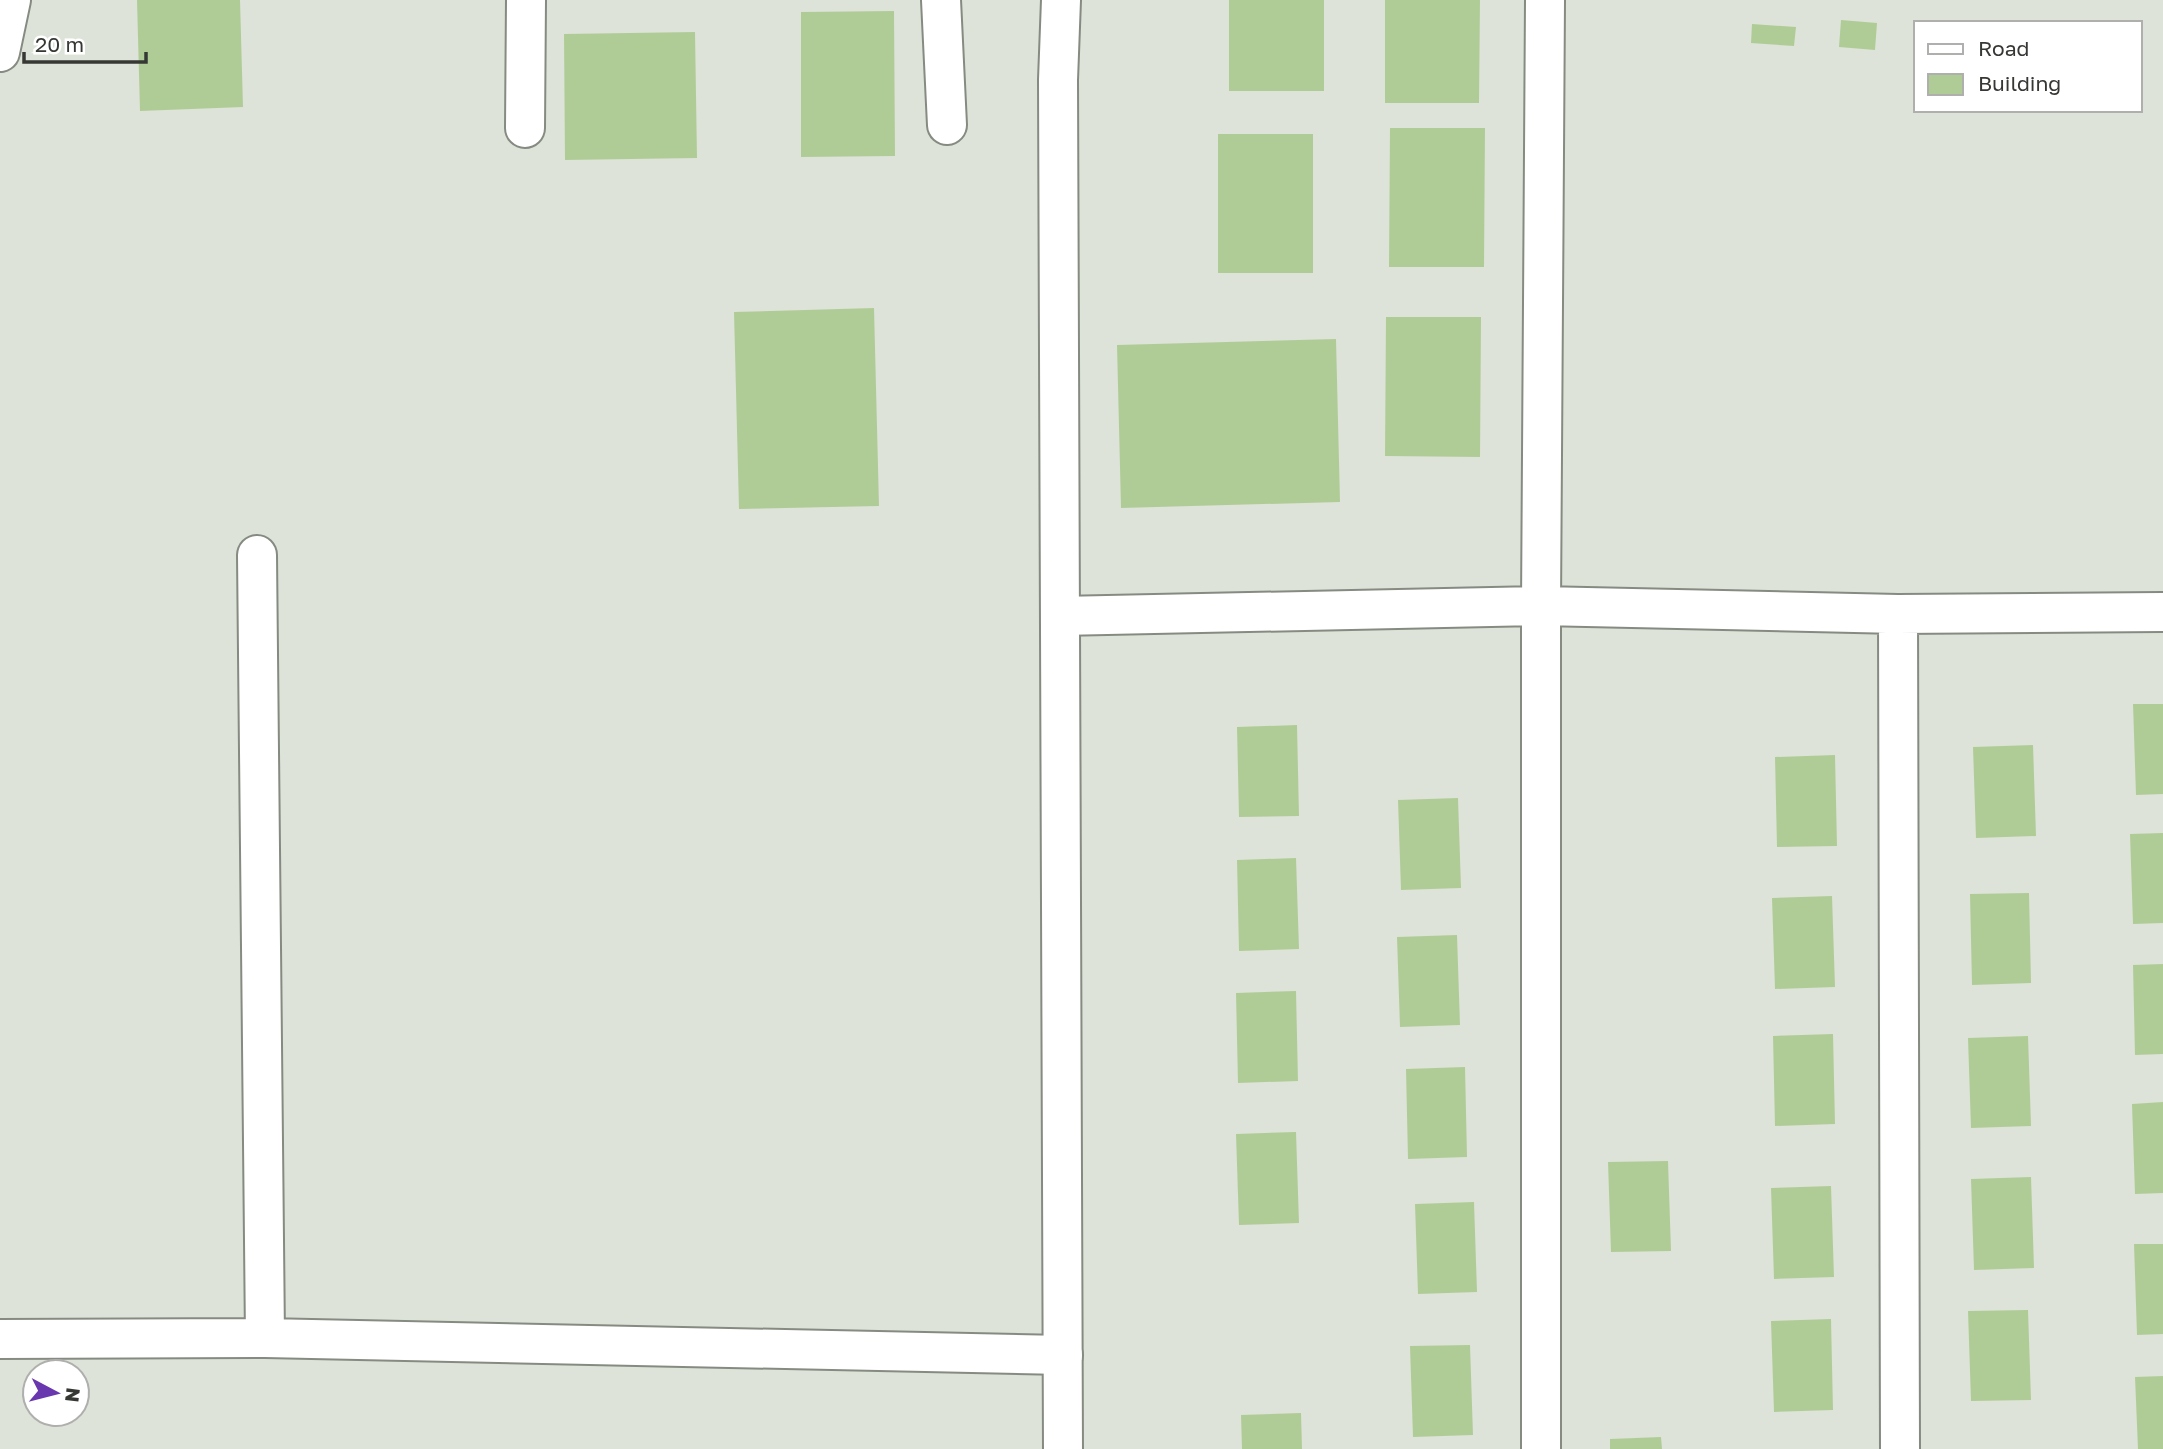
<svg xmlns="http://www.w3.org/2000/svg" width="2163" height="1449" viewBox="0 0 2163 1449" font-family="'Golos Text',sans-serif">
	<rect width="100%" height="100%" fill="#dde3d8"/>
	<path fill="#b0cc96" d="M137 0H240L243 107 140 111Z
		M1229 0H1324V91H1229Z
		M1385 0H1480L1479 103H1385Z
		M894 11 895 156 801 157V12Z
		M1841 20 1877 23 1875 50 1839 47Z
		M1752 24 1796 27 1794 46 1751 43Z
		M695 32 697 158 565 160 564 34Z
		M1390 128H1485L1484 267H1389Z
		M1218 134H1313V273H1218Z
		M874 308 879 506 739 509 734 312Z
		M1386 317H1481L1480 457 1385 456Z
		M1336 339 1340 502 1121 508 1117 345Z
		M2133 704H2163V794L2136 795Z
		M1297 725 1299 816 1239 817 1237 727Z
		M2033 745 2036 836 1976 838 1973 747Z
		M1835 755 1837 846 1777 847 1775 757Z
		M1458 798 1461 888 1401 890 1398 800Z
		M2163 833V923L2133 924 2130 834Z
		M1296 858 1299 949 1239 951 1237 860Z
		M2029 893 2031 983 1972 985 1970 894Z
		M1832 896 1835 987 1775 989 1772 898Z
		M1457 935 1460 1025 1400 1027 1397 937Z
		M2163 964V1054L2135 1055 2133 965Z
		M1296 991 1298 1081 1238 1083 1236 993Z
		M1833 1034 1835 1124 1775 1126 1773 1036Z
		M2028 1036 2031 1126 1971 1128 1968 1038Z
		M1465 1067 1467 1157 1408 1159 1406 1069Z
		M2163 1102V1193L2135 1194 2132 1104Z
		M1296 1132 1299 1223 1239 1225 1236 1134Z
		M1668 1161 1671 1251 1611 1252 1608 1162Z
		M2031 1177 2034 1268 1974 1270 1971 1179Z
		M1831 1186 1834 1277 1774 1279 1771 1188Z
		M1474 1202 1477 1292 1418 1294 1415 1204Z
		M2134 1244H2163V1334L2137 1335Z
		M2028 1310 2031 1400 1971 1401 1968 1311Z
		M1831 1319 1833 1410 1774 1412 1771 1321Z
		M1470 1345 1473 1435 1413 1437 1410 1346Z
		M2163 1376V1449H2138L2135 1377Z
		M1301 1413 1302 1449H1242L1241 1415Z
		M1661 1437 1662 1449H1610V1439Z"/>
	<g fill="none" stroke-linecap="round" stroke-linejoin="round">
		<defs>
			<path id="minor" d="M941 0 947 125
				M0 52 11 0
				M525 128 526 0
				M257 555 265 1338
				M1898 614 1900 1449
				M1060 616 1541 606 1898 614 2163 612
				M0 1339 265 1338 1063 1355
				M1541 1449V606L1545 0"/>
			<path id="secondary" d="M1061 0 1058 80 1063 1449"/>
		</defs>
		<use href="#minor" stroke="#868b82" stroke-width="42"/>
		<use href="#secondary" stroke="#868b82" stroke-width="42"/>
		<use href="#minor" stroke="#fff" stroke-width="38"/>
		<use href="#secondary" stroke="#fff" stroke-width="38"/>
	</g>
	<rect x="1914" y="21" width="228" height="91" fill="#ffffff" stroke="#afafae" stroke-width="2"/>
	<rect x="1928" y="44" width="35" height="10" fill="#ffffff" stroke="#afafae" stroke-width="2"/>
	<text x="1978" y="56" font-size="21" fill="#363834">Road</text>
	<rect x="1928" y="74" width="35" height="21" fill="#b0cc96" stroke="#afafae" stroke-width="2"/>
	<text x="1978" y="91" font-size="21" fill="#363834">Building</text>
	<g transform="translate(56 1393) rotate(97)"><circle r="33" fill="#ffffff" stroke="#afafae" stroke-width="2"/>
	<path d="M0-5L12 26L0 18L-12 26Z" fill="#6937ae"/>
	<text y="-10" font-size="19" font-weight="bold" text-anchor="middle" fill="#363834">N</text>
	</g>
	<path d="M24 52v10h122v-10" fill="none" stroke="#363834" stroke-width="3.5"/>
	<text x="35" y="52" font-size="21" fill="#363834" stroke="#ffffff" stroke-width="5" paint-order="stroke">20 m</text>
</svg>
